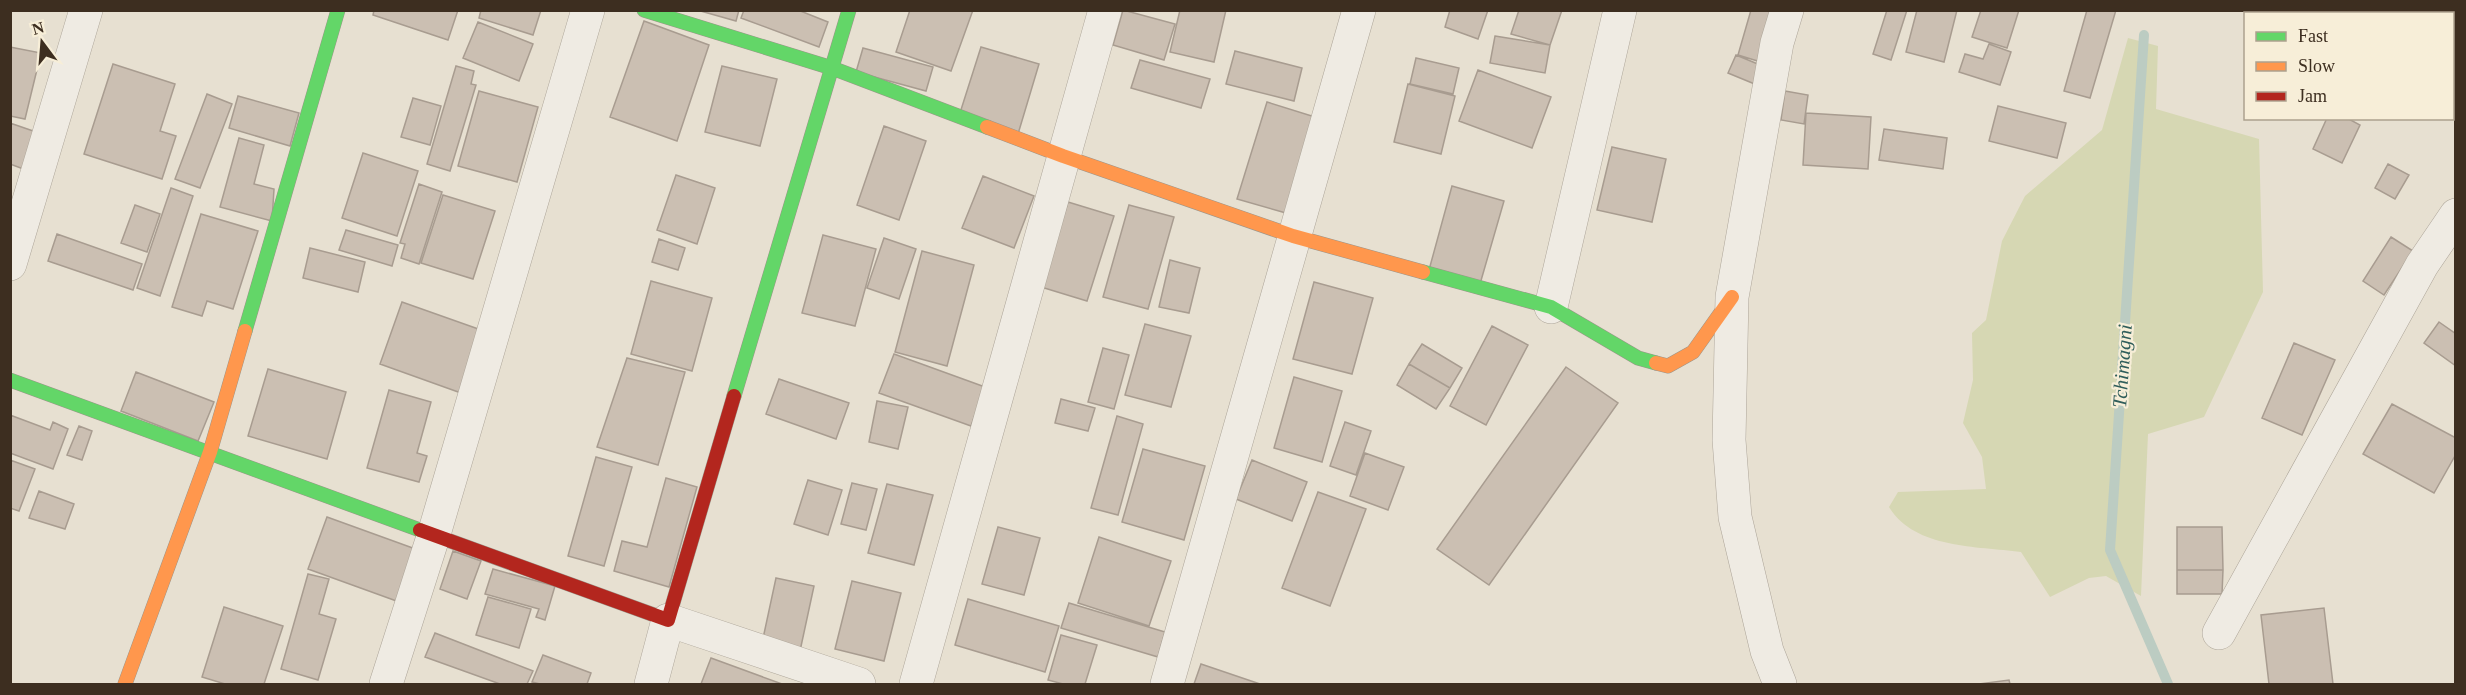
<svg xmlns="http://www.w3.org/2000/svg" width="2466" height="695" viewBox="0 0 2466 695" font-family="Georgia,serif">
	<rect width="100%" height="100%" fill="#e7e0d1"/>
	<path fill="#d6d7b3" d="M2128 38 2158 46 2156 109 2259 139 2263 292 2204 417 2148 434 2141 596 2106 576 2089 578 2050 597 2021 552C1976 546 1915 549 1889 507L1898 492 1986 489 1982 457 1963 423 1973 380 1972 333 1986 320 2002 241 2025 196 2102 130Z"/>
	<g fill="none" stroke-linecap="round" stroke-linejoin="round">
		<path stroke="#bcccc2" stroke-width="10" d="M2144 35 2110 550 2168 684"/>
	</g>
	<path fill="#cbbfb2" stroke="#a89c90" stroke-width="1.5" d="M374 10H458L448 40 373 15Z
		M481 10H541L533 35 479 18Z
		M697 10H739L736 21Z
		M744 10H798L828 22 819 47 741 18Z
		M910 10H973L951 71 896 52Z
		M1123 10 1175 24 1164 60 1113 45Z
		M1180 10H1226L1214 62 1170 52Z
		M1450 10H1488L1478 39 1445 27Z
		M1519 10H1562L1550 45 1511 34Z
		M1751 10H1765L1780 15 1764 63 1738 55Z
		M1887 10H1907L1891 60 1873 54Z
		M1917 10H1957L1944 62 1906 52Z
		M1981 10H2019L2007 48 1972 37Z
		M2087 10H2116L2090 98 2064 91Z
		M2415 10H2456V17L2452 21V14H2413Z
		M644 21 709 45 677 141 610 117Z
		M478 22 533 44 519 81 463 58Z
		M1495 36 1550 45 1545 73 1490 63Z
		M1989 44 2011 52 2000 85 1959 72 1965 54 1983 59Z
		M10 47 41 53 25 119 10 116Z
		M981 47 1039 64 1018 134 959 116Z
		M863 48 933 67 926 91 856 72Z
		M1235 51 1302 68 1294 101 1226 84Z
		M1736 55 1765 67 1757 85 1728 73Z
		M1416 58 1459 68 1453 94 1410 84Z
		M1140 60 1210 79 1201 108 1131 88Z
		M113 64 175 84 160 131 176 136 162 179 84 154Z
		M456 66 474 71 471 84 476 85 450 171 427 164Z
		M722 66 777 79 760 146 705 132Z
		M1478 70 1551 97 1532 148 1459 121Z
		M1408 84 1455 96 1441 154 1394 142Z
		M479 91 538 107 517 182 458 166Z
		M1785 91 1808 95 1804 124 1781 120Z
		M207 94 232 104 200 188 175 179Z
		M238 96 299 113 290 146 229 128Z
		M413 98 441 106 430 145 401 137Z
		M1267 102 1315 117 1286 213 1237 199Z
		M1998 106 2066 123 2057 158 1989 141Z
		M1806 113 1871 117 1868 169 1803 165Z
		M2327 118H2347L2360 125 2342 163 2313 149Z
		M10 123 39 133 26 170 10 164Z
		M884 126 926 141 899 220 857 205Z
		M1884 129 1947 138 1943 169 1879 160Z
		M239 138 264 145 254 184 274 189 272 221 220 207Z
		M1612 147 1666 159 1652 222 1597 210Z
		M363 153 418 171 397 236 342 218Z
		M2388 164 2409 175 2395 199 2375 188Z
		M676 175 715 188 697 244 657 230Z
		M983 176 1034 196 1014 248 962 228Z
		M419 184 442 192 419 264 401 258 405 244 400 243Z
		M1452 186 1504 201 1480 284 1429 270Z
		M171 188 193 196 160 296 137 288Z
		M443 195 495 211 473 279 421 263Z
		M1068 202 1114 216 1087 301 1041 287Z
		M135 205 160 214 147 252 121 243Z
		M1129 205 1174 217 1148 309 1103 297Z
		M201 214 258 231 233 309 207 301 202 316 172 307Z
		M346 230 398 245 392 266 339 250Z
		M57 234 142 264 133 290 48 261Z
		M823 235 876 249 855 326 802 313Z
		M2391 237 2413 251 2384 295 2363 281Z
		M884 238 916 249 899 299 867 288Z
		M659 239 685 248 678 270 652 262Z
		M310 248 365 262 358 292 303 278Z
		M922 251 974 265 947 366 895 352Z
		M1170 260 1200 268 1189 313 1159 307Z
		M651 281 712 298 692 371 631 354Z
		M1314 282 1373 298 1352 374 1293 359Z
		M402 302 484 331 461 393 380 364Z
		M2439 322 2456 334V366L2424 343Z
		M1145 324 1191 336 1171 407 1125 395Z
		M1492 326 1528 345 1486 425 1450 406Z
		M2294 343 2335 360 2302 435 2262 418Z
		M1422 344 1462 368 1450 388 1409 364Z
		M1103 348 1129 355 1114 409 1088 402Z
		M894 354 985 387 971 426 879 393Z
		M627 358 685 372 658 465 597 447Z
		M1409 364 1450 388 1436 409 1397 385Z
		M1566 367 1618 403 1489 585 1437 549Z
		M268 369 346 392 327 459 248 436Z
		M136 372 214 402 198 441 121 411Z
		M1294 377 1342 391 1322 462 1274 448Z
		M779 379 849 403 836 439 766 414Z
		M389 390 431 402 417 453 427 456 419 482 367 468Z
		M1061 399 1095 408 1088 431 1055 423Z
		M877 401 908 407 898 449 869 442Z
		M2392 404 2456 438V454L2434 493 2363 454Z
		M10 415 50 430 53 422 68 429 53 469 10 453Z
		M1117 416 1143 424 1118 515 1091 508Z
		M1345 422 1371 431 1356 475 1330 466Z
		M79 426 92 431 82 460 67 455Z
		M1143 449 1205 466 1184 540 1122 522Z
		M1365 453 1404 467 1388 510 1350 496Z
		M596 457 632 467 604 566 568 556Z
		M10 460 35 469 19 511 10 508Z
		M1252 460 1307 482 1292 521 1236 499Z
		M666 478 697 487 669 587 614 571 622 541 647 547Z
		M808 480 842 490 828 535 794 524Z
		M852 483 877 489 866 530 841 524Z
		M887 484 933 495 914 565 868 553Z
		M39 491 74 504 65 529 29 518Z
		M1318 492 1366 509 1330 606 1282 588Z
		M327 517 421 551 402 603 308 569Z
		M998 527 1040 538 1024 595 982 584Z
		M2177 527H2222L2223 570H2177Z
		M1099 537 1171 561 1149 626 1078 603Z
		M453 551 481 561 467 599 440 589Z
		M493 569 555 586 545 620 536 617 539 609 485 594Z
		M2177 570H2223L2222 594H2177Z
		M308 574 329 579 319 614 336 619 318 680 281 669Z
		M776 578 814 586 800 651 762 643Z
		M852 581 901 593 884 661 835 649Z
		M488 597 531 609 519 648 476 635Z
		M968 599 1059 626 1045 672 955 645Z
		M1069 603 1165 632 1158 657 1061 628Z
		M224 607 283 626 264 684H225L202 677Z
		M2324 608 2333 684H2269L2261 615Z
		M435 633 533 671 527 684H500L425 657Z
		M1061 635 1097 645 1085 684H1063L1048 680Z
		M543 655 591 673 587 684H540L532 682Z
		M711 658 782 684H701Z
		M1201 664 1260 684H1194Z
		M2009 680 2010 684H1979Z"/>
	<g fill="none" stroke-linecap="round" stroke-linejoin="round">
		<defs>
			<path id="street" d="M2262 10 2269 14
				M2452 92 2456 94
				M10 264 86 10
				M1551 307 1620 10
				M2219 633 2422 265 2456 215
				M386 684 434 534 588 10
				M651 684 668 620 859 684
				M916 684 1105 10
				M1167 684 1359 10
				M1780 684 1767 651 1735 517 1729 440 1732 297 1777 43 1787 10"/>
			<path id="fast" d="M644 10 832 68 987 127
				M1423 272 1551 307 1638 358 1656 363
				M245 331 338 10
				M10 380 420 530
				M734 396 849 10"/>
			<path id="slow" d="M987 127 1063 156 1293 236 1423 272
				M1656 363 1668 366 1693 352 1732 297
				M125 684 210 452 245 331"/>
			<path id="jam" d="M420 530 668 620 734 396"/>
		</defs>
		<use href="#street" stroke="#ada599" stroke-width="34"/>
		<use href="#fast" stroke="#9c958a" stroke-width="15"/>
		<use href="#slow" stroke="#9c958a" stroke-width="15"/>
		<use href="#jam" stroke="#9c958a" stroke-width="15"/>
		<use href="#street" stroke="#efebe3" stroke-width="33"/>
		<use href="#fast" stroke="#63d668" stroke-width="14"/>
		<use href="#slow" stroke="#ff974d" stroke-width="14"/>
		<use href="#jam" stroke="#b3261e" stroke-width="14"/>
	</g>
	<g text-anchor="middle" stroke-width="4.5" stroke-linejoin="round" paint-order="stroke">
		<g font-size="20" font-style="italic" fill="#2f5d5a" stroke="#f7eed8">
			<text transform="translate(2122 366) rotate(-86)" y="7">Tchimagni</text>
		</g>
	</g>
	<rect width="2466" height="695" fill="none" stroke="#3d2e20" stroke-width="24"/>
	<rect x="2244" y="12" width="210" height="108" fill="#f7eed8" stroke="#ada18e" stroke-width="1.5"/>
	<rect x="2256" y="32" width="30" height="9" fill="#63d668" stroke="#ada18e" stroke-width="1.5"/>
	<text x="2298" y="42" font-size="18" fill="#3d2e20">Fast</text>
	<rect x="2256" y="62" width="30" height="9" fill="#ff974d" stroke="#ada18e" stroke-width="1.5"/>
	<text x="2298" y="72" font-size="18" fill="#3d2e20">Slow</text>
	<rect x="2256" y="92" width="30" height="9" fill="#b3261e" stroke="#ada18e" stroke-width="1.5"/>
	<text x="2298" y="102" font-size="18" fill="#3d2e20">Jam</text>
	<g transform="translate(42 42) rotate(344)" stroke="#f7eed8" stroke-width="4.5" paint-order="stroke">
	<path d="M0-4.5L10 22L0 15L-10 22Z" fill="#3d2e20"/>
	<text y="-9" font-size="16" font-weight="bold" text-anchor="middle" fill="#3d2e20">N</text>
	</g>
</svg>
